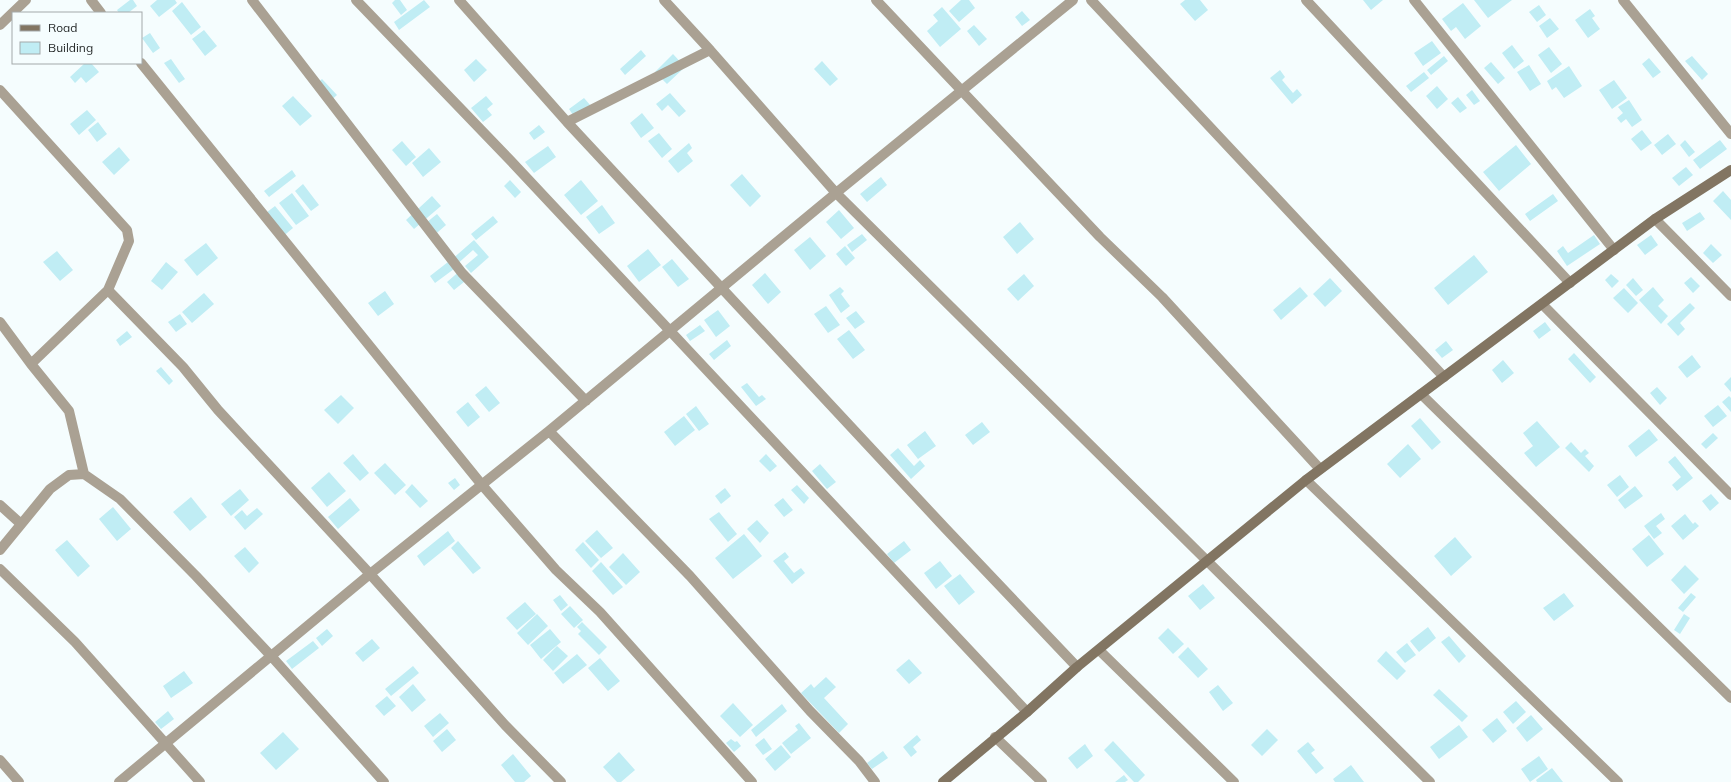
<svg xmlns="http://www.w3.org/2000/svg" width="1731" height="782" viewBox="0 0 1731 782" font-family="Mulish,sans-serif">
	<rect width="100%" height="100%" fill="#f5fdfe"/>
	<path fill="#c0edf4" d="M130 0H133L137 6 128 13H119L117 10Z
		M157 0H175L177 3 159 17 150 6Z
		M395 0H400L407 10 401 15 392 3Z
		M424 0 430 7 399 30 394 22Z
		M961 0H969L975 8 959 22 949 11Z
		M1185 0H1200L1208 10 1195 21 1180 4Z
		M1363 0H1383L1371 10Z
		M1474 0H1512L1488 18Z
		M182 2 201 27 191 35 172 11Z
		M1463 3 1481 26 1465 39 1456 27 1451 31 1442 19Z
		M1539 5 1546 15 1537 22 1529 12Z
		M942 7 961 29 940 47 927 31 938 21 933 15Z
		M1590 9 1595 16 1592 18 1600 29 1588 38 1575 20Z
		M1022 11 1030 20 1022 26 1015 17Z
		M1550 18 1559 29 1547 38 1539 26Z
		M974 25 987 39 979 46 967 31Z
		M204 30 217 46 205 56 192 39Z
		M150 33 160 48 153 53 142 38Z
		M1432 41 1441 53 1423 66 1414 53Z
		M1512 45 1524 61 1514 69 1502 53Z
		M1549 47 1562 64 1551 73 1538 55Z
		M641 50 646 56 625 75 620 69Z
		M673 54 685 67 667 84 655 72Z
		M1444 56 1448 61 1431 75 1427 70Z
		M1692 56 1708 74 1702 80 1685 61Z
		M1649 58 1661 72 1653 78 1642 64Z
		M171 59 185 79 179 83 164 63Z
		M476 59 487 70 474 82 464 70Z
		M822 61 838 79 830 86 814 69Z
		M1491 62 1505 78 1498 84 1484 68Z
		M85 63H91L99 72 86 83 81 77 75 83 70 77Z
		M1529 65 1541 84 1530 91 1517 72Z
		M1569 66 1582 86 1564 98 1556 87 1552 90 1547 81Z
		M1280 70 1285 77 1282 80 1293 93 1297 89 1302 95 1292 104 1270 78Z
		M1424 72 1429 78 1411 92 1406 86Z
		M322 79 337 95 328 103 313 87Z
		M1614 80 1627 98 1612 109 1599 90Z
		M1437 86 1448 99 1437 109 1426 96Z
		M1472 90 1480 101 1474 105 1466 95Z
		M670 93 686 111 679 117 668 105 662 111 656 104Z
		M293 96 312 116 300 126 282 106Z
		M486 96 493 104 487 109 492 115 483 122 471 108Z
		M1458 97 1467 108 1460 113 1451 103Z
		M584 98 591 106 575 118 569 109Z
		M1629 100 1642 120 1632 127 1626 119 1621 123 1617 118 1623 113 1618 107Z
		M87 110 96 120 79 135 70 124Z
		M642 113 654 128 641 138 630 123Z
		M98 122 107 134 97 142 88 130Z
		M539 125 545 132 534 140 529 133Z
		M1642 130 1652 143 1641 151 1631 139Z
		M659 133 672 149 662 158 648 141Z
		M1668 134 1676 144 1662 155 1654 145Z
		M1685 140 1695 152 1689 157 1680 145Z
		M1720 140 1727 149 1700 169 1693 160Z
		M402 141 416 157 406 166 392 150Z
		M689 143 692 148 687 153 693 161 678 173 668 161Z
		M1516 145 1531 164 1499 191 1483 172Z
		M548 146 556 157 534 173 525 162Z
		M119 147 130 160 114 175 102 162Z
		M429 148 441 162 423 177 412 163Z
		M1686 167 1693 175 1679 186 1672 178Z
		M292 170 296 176 269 197 264 191Z
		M742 174 761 196 750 207 730 185Z
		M881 177 887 185 867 202 860 194Z
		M510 180 521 192 515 198 504 186Z
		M581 180 598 201 581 215 564 195Z
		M303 184 319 205 311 211 295 191Z
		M1723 191 1731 200V220L1713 201Z
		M292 193 309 216 296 225 279 203Z
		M1553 194 1558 201 1530 221 1525 214Z
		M432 196 441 206 414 229 406 220Z
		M602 205 615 223 599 234 586 217Z
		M275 206 293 228 281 238 262 216Z
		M839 210 854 228 841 239 826 222Z
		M1700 212 1705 219 1687 231 1682 223Z
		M437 214 446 225 431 238 421 227Z
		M493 216 498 222 476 240 471 234Z
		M1020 222 1034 239 1017 254 1003 237Z
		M862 234 867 240 852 252 847 245Z
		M1594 235 1600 244 1567 266 1557 251 1563 246 1568 253Z
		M1651 235 1658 245 1645 255 1637 245Z
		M810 237 826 256 810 270 794 250Z
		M474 240 489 257 471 273 465 266 478 255 473 250 455 266 450 261Z
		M206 243 218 258 197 276 184 260Z
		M1711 244 1722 255 1713 263 1703 253Z
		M845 246 855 258 846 266 836 254Z
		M648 249 661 265 639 282 627 266Z
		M57 251 73 270 60 281 43 262Z
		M1474 255 1488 272 1448 305 1434 288Z
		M672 259 689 279 678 287 662 267Z
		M166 262 178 272 162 290 151 281Z
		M448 262 454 269 435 283 430 276Z
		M462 269 469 278 454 290 447 282Z
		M765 273 781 292 768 304 752 285Z
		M1024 274 1034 286 1018 301 1007 289Z
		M1611 274 1619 281 1612 288 1605 280Z
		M1691 277 1700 286 1693 293 1684 283Z
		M1330 278 1342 291 1325 307 1313 294Z
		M1633 278 1643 290 1636 296 1626 285Z
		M840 287 844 291 841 294 850 306 841 313 829 295Z
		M1300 287 1308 296 1281 320 1273 310Z
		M1653 287 1664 300 1658 306 1668 316 1661 324 1639 300Z
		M1624 288 1638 303 1628 313 1613 298Z
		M385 291 394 304 378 316 368 303Z
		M204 293 214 304 192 323 182 312Z
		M1690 303 1695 308 1680 323 1685 329 1678 336 1667 324Z
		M826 306 840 325 828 333 814 314Z
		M718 310 730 326 716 337 704 320Z
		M856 311 865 322 855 329 846 318Z
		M180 314 187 324 176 332 168 322Z
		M1545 322 1551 330 1539 339 1533 331Z
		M700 325 705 331 690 341 686 335Z
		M849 330 865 350 853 359 837 339Z
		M127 331 132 337 120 346 116 340Z
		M727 340 731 346 714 360 709 354Z
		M1446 341 1453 350 1442 358 1435 350Z
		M1574 353 1596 377 1590 383 1568 359Z
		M1692 355 1701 367 1687 378 1678 367Z
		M1503 360 1514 373 1502 383 1492 370Z
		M161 367 173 381 169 385 156 371Z
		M1731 377V392L1724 384Z
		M747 383 759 397 762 395 766 399 756 406 741 387Z
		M486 386 500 403 489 412 475 395Z
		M1657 387 1667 398 1660 405 1650 393Z
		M341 395 354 408 338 424 324 410Z
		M1729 396 1731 398V412L1722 402Z
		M468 402 480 417 468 427 456 412Z
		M1718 405 1727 416 1713 427 1704 416Z
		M696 406 709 424 699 431 686 414Z
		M684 416 695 430 675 446 664 432Z
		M1420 418 1441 442 1432 450 1411 426Z
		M1537 421 1560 447 1536 467 1524 453 1533 446 1523 433Z
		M982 422 990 432 973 445 965 435Z
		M1649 429 1658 440 1636 457 1628 446Z
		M925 431 936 446 918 459 907 445Z
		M1713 433 1718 438 1706 449 1701 444Z
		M1571 442 1581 453 1585 449 1589 453 1585 456 1594 466 1589 472 1565 448Z
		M1408 444 1421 459 1400 478 1387 464Z
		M898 448 914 466 920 460 925 466 911 479 890 455Z
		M353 454 369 473 360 481 343 463Z
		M766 454 777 466 770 472 759 461Z
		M1675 456 1693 478 1677 491 1672 485 1681 477 1668 462Z
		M385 463 406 485 395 495 374 473Z
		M820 464 836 482 827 489 812 471Z
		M329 472 346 491 327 507 311 488Z
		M1620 475 1629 487 1617 497 1607 485Z
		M455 478 460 485 454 490 448 483Z
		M412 484 428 501 420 508 405 492Z
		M797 485 809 498 804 504 791 490Z
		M1635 486 1643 496 1625 509 1618 500Z
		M725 488 731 496 721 504 715 496Z
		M240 489 249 500 231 516 221 504Z
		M1711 494 1719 503 1710 511 1702 501Z
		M191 497 207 517 190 531 173 512Z
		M350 498 360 510 338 529 328 517Z
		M783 498 793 510 784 517 774 505Z
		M113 507 131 529 117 541 99 519Z
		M257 508 263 514 245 530 234 517 242 510 247 516Z
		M719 512 737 534 728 542 709 519Z
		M1661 513 1665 519 1656 526 1662 533 1654 539 1644 526Z
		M1685 514 1693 524 1695 522 1699 526 1683 540 1671 526Z
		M757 520 769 533 760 543 747 529Z
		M597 530 613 548 601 558 585 541Z
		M448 531 455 541 424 566 417 556Z
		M744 534 762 556 733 579 715 558Z
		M1649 535 1664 554 1647 567 1632 549Z
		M1455 537 1472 557 1451 576 1434 556Z
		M67 540 90 566 78 577 55 550Z
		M458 541 481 568 473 574 451 548Z
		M904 541 911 550 894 563 887 554Z
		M583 542 599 560 591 568 575 550Z
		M245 547 259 563 249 573 234 556Z
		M785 552 789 557 784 561 794 573 801 568 805 573 792 584 773 561Z
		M623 553 640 572 626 585 609 567Z
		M940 561 952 576 936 589 924 573Z
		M601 562 623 587 613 595 592 571Z
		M1685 565 1699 579 1684 594 1671 580Z
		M960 574 975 592 959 605 944 586Z
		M1203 584 1215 598 1200 610 1188 596Z
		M1564 593 1574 606 1554 621 1543 608Z
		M1691 593 1696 597 1683 612 1678 608Z
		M560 595 568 605 561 611 553 600Z
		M525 602 536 614 517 630 506 618Z
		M570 606 583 620 574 628 561 614Z
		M537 614 548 626 528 645 517 633Z
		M1684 614 1690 618 1680 634 1674 630Z
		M582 622 607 647 599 655 578 634 581 631 577 627Z
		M1428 627 1436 638 1419 652 1410 641Z
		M1168 628 1184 644 1173 654 1158 638Z
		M327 629 333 636 322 646 316 638Z
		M550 629 561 642 541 659 530 645Z
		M1449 636 1466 656 1459 663 1441 642Z
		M372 639 380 648 363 662 355 653Z
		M313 641 319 648 292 669 286 661Z
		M1407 643 1416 655 1405 663 1396 652Z
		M557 646 568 656 553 671 543 660Z
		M1188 647 1208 669 1198 678 1178 657Z
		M1386 651 1406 671 1397 680 1377 661Z
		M577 654 587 665 563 684 554 673Z
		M600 658 620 681 608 691 588 668Z
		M909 659 922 673 909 684 896 670Z
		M413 666 419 673 391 696 385 689Z
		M184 671 193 683 171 698 163 686Z
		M826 677 836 687 824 698 848 724 839 733 801 693 811 684 814 688Z
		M413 684 426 700 412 712 399 697Z
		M1218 685 1233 703 1223 711 1209 692Z
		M1439 689 1468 716 1462 722 1433 695Z
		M387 696 396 706 384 716 375 706Z
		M1516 701 1526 712 1513 724 1503 712Z
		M733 703 753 725 740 737 720 716Z
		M782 704 787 711 756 737 751 730Z
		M168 711 174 719 161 729 155 722Z
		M440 713 449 723 433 737 424 726Z
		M1531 715 1543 729 1527 742 1516 728Z
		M1497 718 1507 731 1493 743 1482 730Z
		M799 723 811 738 791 754 782 743 798 730 795 726Z
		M1459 725 1468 737 1439 759 1430 747Z
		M447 729 456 740 442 752 433 741Z
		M1267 729 1278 740 1262 756 1251 745Z
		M283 732 299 749 276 770 260 753Z
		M917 735 921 740 913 747 917 752 911 757 903 747Z
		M764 738 772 749 763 755 755 745Z
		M731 739 735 742 737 741 741 746 734 752 726 743Z
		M1113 741 1145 775 1138 782H1134L1104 750Z
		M1308 742 1315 750 1311 753 1324 768 1316 774 1297 751Z
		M1085 744 1093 756 1077 769 1068 758Z
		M781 745 791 757 775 771 765 759Z
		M883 751 888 758 872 769 867 763Z
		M619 752 635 770 621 782H617L603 767Z
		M513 754 531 776 524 782H515L501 765Z
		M1539 756 1548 769 1530 782 1521 769Z
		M1351 765 1364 782H1335L1333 779Z
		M1552 768 1563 782H1537L1536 780Z
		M1124 775 1128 780 1125 782H1115Z"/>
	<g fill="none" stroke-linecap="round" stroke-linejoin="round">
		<path stroke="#aaa193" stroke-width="10" d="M91 0 101 13
			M252 0 462 273 586 401
			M356 0 510 160 1027 712
			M459 0 567 122 710 50 664 0
			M876 0 1100 237 1162 297 1320 469
			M1091 0 1444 377
			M1306 0 1570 283
			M1414 0 1614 250
			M1623 0 1731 134
			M0 25 26 0
			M710 50 836 193 1430 782
			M141 63 482 485 556 570 600 612 752 782
			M0 90 127 230 129 241 108 290 183 367 218 410 370 574 505 725 561 782
			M567 122 946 529 1077 667
			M1655 219 1731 296
			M1542 304 1731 495
			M0 322 31 364 69 411 84 474
			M31 364 108 290
			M1421 394 1731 698
			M549 431 690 576 810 711 859 761 875 782
			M1306 480 1618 782
			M0 505 21 524
			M0 550 50 489 69 475 84 474 120 499 196 576 272 657 384 782
			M0 569 75 642 200 782
			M1099 650 1234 782
			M995 737 1042 782
			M0 760 19 782
			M119 782 370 574 549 431 836 193 1073 0"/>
		<path stroke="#827562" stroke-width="10" d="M943 782 1027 712 1077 667 1306 480 1655 219 1731 170"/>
	</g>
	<rect x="12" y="12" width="130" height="52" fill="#f5fdfe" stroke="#a3a9aa"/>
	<rect x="20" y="25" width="20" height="6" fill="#827562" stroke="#a3a9aa"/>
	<text x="48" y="32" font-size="12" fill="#272b2b">Road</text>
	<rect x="20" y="42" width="20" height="12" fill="#c0edf4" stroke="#a3a9aa"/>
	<text x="48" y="52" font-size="12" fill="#272b2b">Building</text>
</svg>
